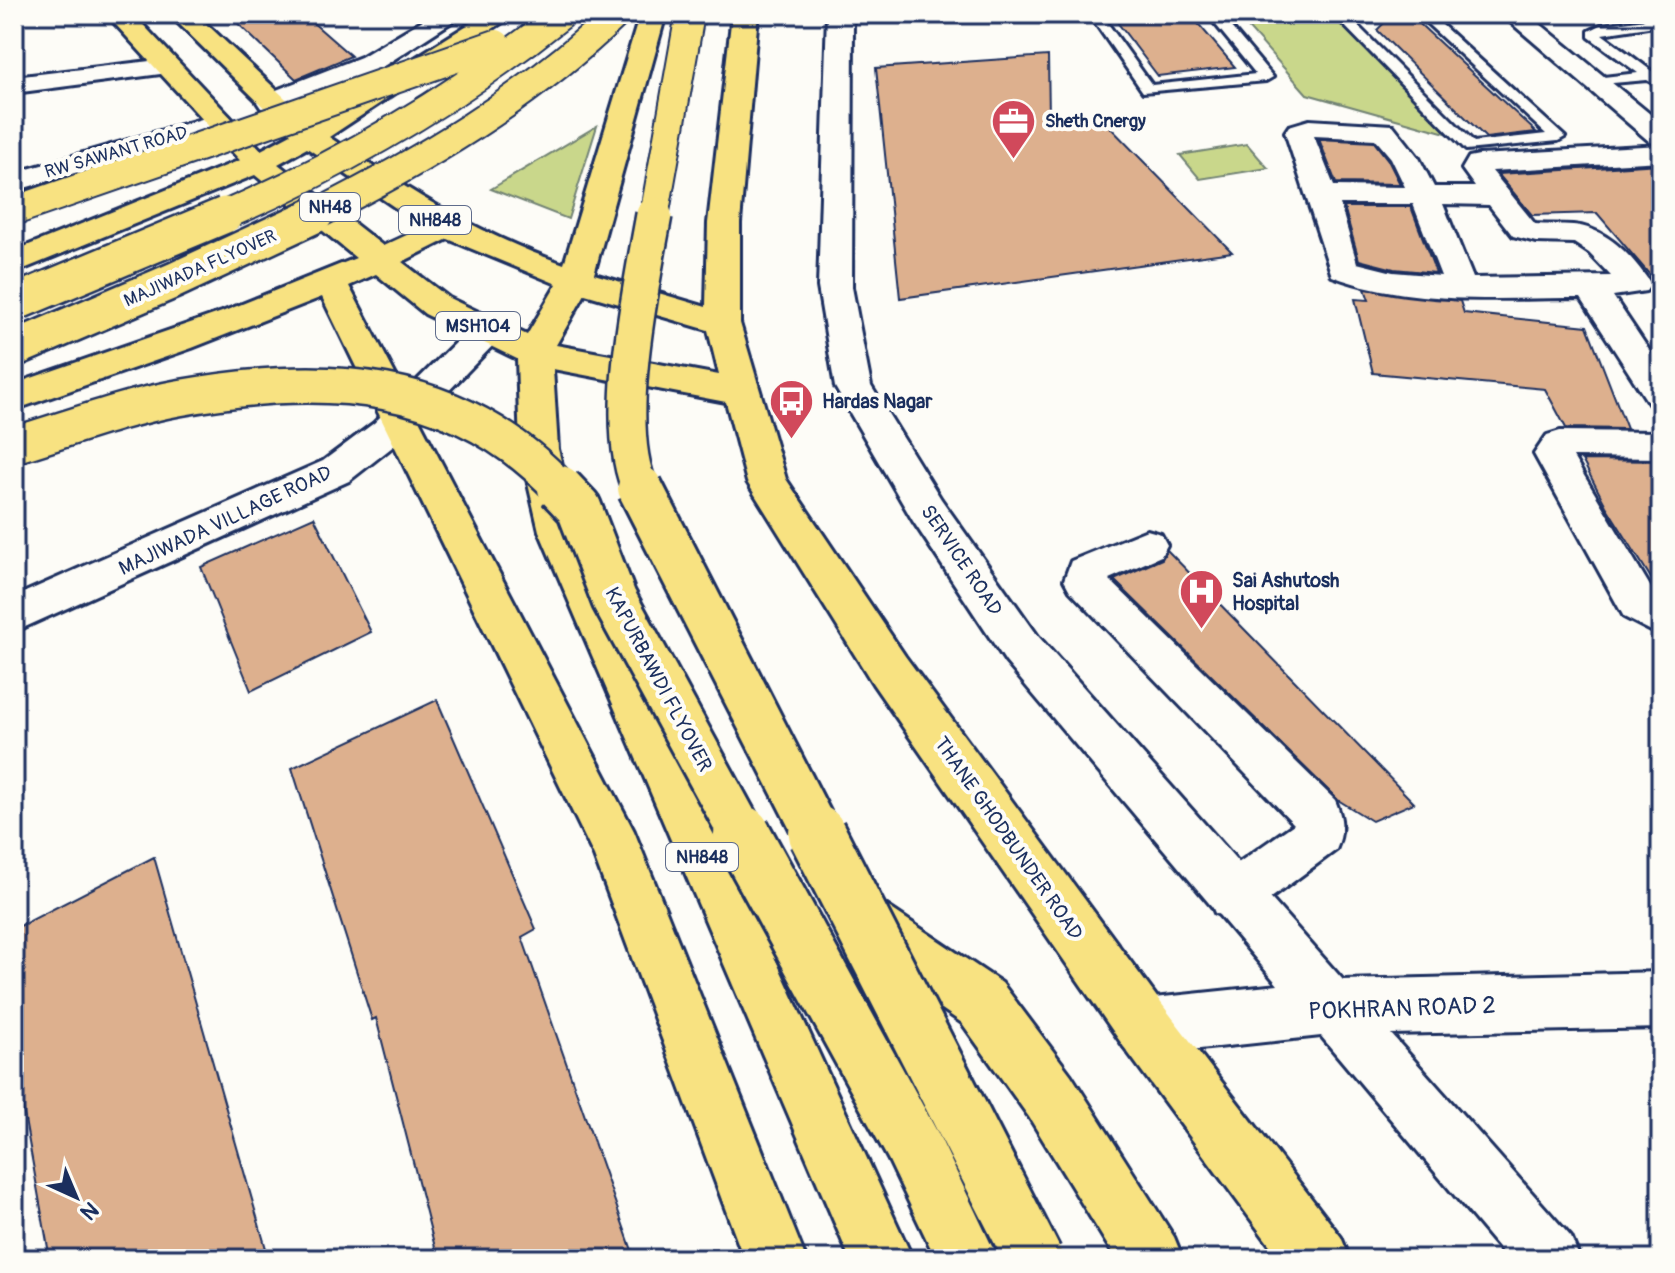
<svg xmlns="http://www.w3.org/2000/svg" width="1675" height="1273" viewBox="0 0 1675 1273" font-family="Pangolin,sans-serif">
	<rect width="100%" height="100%" fill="#fdfcf7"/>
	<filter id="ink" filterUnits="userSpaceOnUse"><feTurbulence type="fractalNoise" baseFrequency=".0125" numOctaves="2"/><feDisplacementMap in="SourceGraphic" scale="16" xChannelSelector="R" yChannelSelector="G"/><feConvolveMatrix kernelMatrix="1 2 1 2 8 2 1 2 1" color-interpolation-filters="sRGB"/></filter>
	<g filter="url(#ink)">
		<path fill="#c9d78b" stroke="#728374" stroke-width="2" d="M1236 14H1330L1453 135 1307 94Z
			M597 126 568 219 491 189Z
			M1247 144 1268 168 1200 179 1180 155Z"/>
		<path fill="#ddb08e" stroke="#1b2f5e" stroke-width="2" d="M228 14H303L351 56 296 79Z
			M1111 14H1190L1235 67 1158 76Z
			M1393 14H1409L1536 132 1486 138 1377 30Z
			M1048 56 1049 117 1103 120 1232 252 900 298 876 68Z
			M1319 139 1374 142 1388 160 1400 184 1336 183Z
			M1661 164V288L1597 213 1532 215 1498 174Z
			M1344 207H1411L1436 273 1394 269 1359 260Z
			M1365 289 1460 301 1464 313 1587 326 1627 429 1566 428 1545 389 1373 373 1355 299 1369 300Z
			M1582 460 1661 461V594L1606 506Z
			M314 517 371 632 251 691 201 567Z
			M1167 550 1414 803 1372 821 1338 800 1114 580 1162 559Z
			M437 700 536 929 522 937 635 1259H438L376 1018 372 1020 292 768Z
			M154 857 269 1259H50L14 1059V929Z"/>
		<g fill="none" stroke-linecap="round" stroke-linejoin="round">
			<defs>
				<path id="lane" d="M1089 14H1101L1152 85 1256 74 1207 14H1220L1273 77 1266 81 1143 92Z
					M1333 14H1346L1474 142 1546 134 1417 14H1430L1565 137 1558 141 1466 150Z
					M1661 17V25L1602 34 1661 78V88L1647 80 1590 85V79L1595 78 1638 73 1589 37V31L1601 25Z"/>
				<path id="street" d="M1501 14H1528L1661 123V144L1650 142Z
					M167 59 180 67 176 72 14 93V77Z
					M219 114 229 116 233 122 229 128 14 191V173Z
					M1309 120 1393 125 1419 158 1434 187H1475L1462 169 1469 157 1479 155 1661 145V161L1492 171 1535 224C1547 225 1560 224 1573 225 1607 228 1633 257 1651 284L1646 291 1613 296 1661 368V407L1649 404 1581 298C1499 298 1411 306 1332 276L1285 132 1289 126ZM1314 136 1375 139 1391 158 1405 187 1334 186ZM1340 204H1413L1441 276 1393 272 1357 263ZM1443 204 1489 205 1513 236 1536 242 1574 243 1589 253 1611 276 1473 278Z
					M488 319 500 322 505 330 500 338 400 441 349 481 14 632V597L323 461 374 423 476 322Z
					M1560 431 1661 432V458L1573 457 1654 593 1661 598V636L1624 617 1534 454 1547 435Z
					M1147 530 1161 534 1167 545 1161 556 1109 579 1335 800C1343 819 1344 831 1336 850L1251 913 1233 921 1215 913 1208 896 1215 879 1294 824 1070 591 1064 580 1071 561Z"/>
				<path id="secondary" d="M433 14H464L379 69 281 108H261L257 102 261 96 361 57Z
					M827 14H853L852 287 871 386 941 499 1038 636 1343 980 1661 972V1028L1391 1034 1571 1237 1580 1259H1508L1321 1036 1144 1055 1124 1047 1116 1027 1124 1007 1144 999 1278 985 1006 662 913 521 835 387 818 287Z"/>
				<path id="primary" d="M106 14H133L268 157 273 163 268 169H248Z
					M169 14H196L319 130 323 136 319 142H299Z"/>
				<path id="highway" d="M485 14H515L329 137C404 188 477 234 564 264L640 14H666L594 274 706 307 708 223 732 14H758L740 223V323L786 479 905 656 1164 1007 1341 1237 1350 1259H1280L1124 1047 873 684 747 482 726 402 553 369 558 449 579 531 913 1259H850L539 531 520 449 517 359 425 314 376 274 349 286 634 831 806 1259H744L594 856 322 297 192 348 14 410V384L222 312 356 258 255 175 14 273V251L248 157 308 125ZM307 148 424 227 383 246 278 164ZM448 239 557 284 527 335 449 298 402 262ZM585 294 708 330 719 375 556 345Z
					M862 895 881 902 1002 983 1071 1075 1174 1237 1183 1259H1116L1029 1117 962 1023 843 940 836 921 843 902Z"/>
			</defs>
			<use href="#lane" stroke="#1b2f5e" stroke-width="6"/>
			<use href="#street" stroke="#1b2f5e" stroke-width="6"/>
			<use href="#secondary" stroke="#1b2f5e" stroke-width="6"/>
			<use href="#primary" stroke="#1b2f5e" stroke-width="6"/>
			<use href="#highway" stroke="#1b2f5e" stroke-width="6"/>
			<use href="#lane" fill="#fdfcf7" fill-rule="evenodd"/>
			<use href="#street" fill="#fdfcf7" fill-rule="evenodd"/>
			<use href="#secondary" fill="#fdfcf7" fill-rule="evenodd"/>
			<use href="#primary" fill="#f8e281" fill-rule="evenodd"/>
			<use href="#highway" fill="#f8e281" fill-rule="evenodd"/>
			<defs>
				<path id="highway-bridge-far3" d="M14 211 496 44
					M221 217C344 164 457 98 562 14
					M311 217C420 162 528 99 616 14
					M654 217 690 14"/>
				<path id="highway-bridge-far2" d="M14 303 225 215
					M14 349 175 280 315 215
					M14 445C68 429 123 408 178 398 322 372 456 376 562 490
					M641 490C610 428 642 283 654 215"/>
				<path id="highway-bridge-far1" d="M560 488 579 508 614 599 743 836
					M640 488 818 836"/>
				<path id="highway-bridge" d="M742 834 913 1146 967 1259
					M817 834 1034 1259"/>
			</defs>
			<use href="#highway-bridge-far3" stroke="#1b2f5e" stroke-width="32" stroke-linecap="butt"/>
			<use href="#highway-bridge-far2" stroke="#1b2f5e" stroke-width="40" stroke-linecap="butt"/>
			<use href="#highway-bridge-far1" stroke="#1b2f5e" stroke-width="50" stroke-linecap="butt"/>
			<use href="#highway-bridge" stroke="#1b2f5e" stroke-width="62" stroke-linecap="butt"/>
			<use href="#highway-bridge-far3" stroke="#f8e281" stroke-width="28"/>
			<use href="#highway-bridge-far2" stroke="#f8e281" stroke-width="35"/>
			<use href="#highway-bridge-far1" stroke="#f8e281" stroke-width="44"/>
			<use href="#highway-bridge" stroke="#f8e281" stroke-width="56"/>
		</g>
	</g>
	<defs>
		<symbol id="office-pin" viewBox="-11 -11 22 30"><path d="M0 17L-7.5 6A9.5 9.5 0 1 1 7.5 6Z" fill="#d1495b" stroke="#fdfcf7"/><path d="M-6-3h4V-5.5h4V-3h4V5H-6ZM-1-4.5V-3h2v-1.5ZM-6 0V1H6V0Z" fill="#fff"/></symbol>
		<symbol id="bus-pin" viewBox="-11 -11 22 30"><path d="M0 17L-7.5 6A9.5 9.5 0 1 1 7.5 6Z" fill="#d1495b" stroke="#fdfcf7"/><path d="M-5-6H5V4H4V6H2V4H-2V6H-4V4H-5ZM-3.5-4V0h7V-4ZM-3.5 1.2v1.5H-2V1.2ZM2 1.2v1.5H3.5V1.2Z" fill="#fff"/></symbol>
		<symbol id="hospital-pin" viewBox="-11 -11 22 30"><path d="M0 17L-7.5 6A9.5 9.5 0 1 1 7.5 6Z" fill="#d1495b" stroke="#fdfcf7"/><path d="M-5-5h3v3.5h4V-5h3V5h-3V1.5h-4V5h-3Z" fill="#fff"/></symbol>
	</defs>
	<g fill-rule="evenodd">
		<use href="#office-pin" x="988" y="96" width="51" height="69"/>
		<use href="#bus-pin" x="766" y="376" width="51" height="69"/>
		<use href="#hospital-pin" x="1176" y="566" width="51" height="69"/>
	</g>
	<g text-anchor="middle" stroke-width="8" stroke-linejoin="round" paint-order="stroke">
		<g font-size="18" font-weight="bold" fill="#1b2f5e" stroke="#fdfcf7" text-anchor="start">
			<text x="1045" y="127">Sheth Cnergy</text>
		</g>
		<g font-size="18" fill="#1b2f5e" stroke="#fdfcf7">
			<text transform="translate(116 152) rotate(-16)" y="6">RW SAWANT ROAD</text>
			<text transform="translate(200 268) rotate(-24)" y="6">MAJIWADA FLYOVER</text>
		</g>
		<g fill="#fdfcf7" stroke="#5f6c8c" stroke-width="2">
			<rect x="300" y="193" width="60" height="28" rx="6"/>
			<rect x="399" y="206" width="72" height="28" rx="6"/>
			<rect x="436" y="312" width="84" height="28" rx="6"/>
			<rect x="666" y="843" width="72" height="28" rx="6"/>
		</g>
		<g font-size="18" font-weight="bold" fill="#1b2f5e">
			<text x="330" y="213">NH48</text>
			<text x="435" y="226">NH848</text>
			<text x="478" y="332">MSH104</text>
			<text x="702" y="863">NH848</text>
		</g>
		<g font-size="20" font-weight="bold" fill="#1b2f5e" stroke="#fdfcf7" text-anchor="start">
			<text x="822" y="408">Hardas Nagar</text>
			<text x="1232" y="587">Sai Ashutosh<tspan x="1232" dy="23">Hospital</tspan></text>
		</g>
		<g font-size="20" fill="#1b2f5e" stroke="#fdfcf7">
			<text transform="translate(225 520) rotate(-25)" y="7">MAJIWADA VILLAGE ROAD</text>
			<text transform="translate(962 560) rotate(56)" y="7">SERVICE ROAD</text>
			<text transform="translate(659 679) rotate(62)" y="7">KAPURBAWDI FLYOVER</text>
			<text transform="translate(1009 838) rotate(55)" y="7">THANE GHODBUNDER ROAD</text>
		</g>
		<g font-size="24" fill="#1b2f5e" stroke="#fdfcf7">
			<text transform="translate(1402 1008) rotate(-2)" y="8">POKHRAN ROAD 2</text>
		</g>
	</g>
	<rect width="1675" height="1273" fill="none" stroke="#fdfcf7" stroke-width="48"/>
	<rect x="24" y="24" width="1627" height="1225" fill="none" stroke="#1b2f5e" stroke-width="3" filter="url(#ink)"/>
	<g transform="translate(76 1197) rotate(136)" stroke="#fdfcf7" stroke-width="6" paint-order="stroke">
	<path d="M0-6L14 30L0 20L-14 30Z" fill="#1b2f5e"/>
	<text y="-12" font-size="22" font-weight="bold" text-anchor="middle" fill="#1b2f5e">N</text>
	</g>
</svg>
